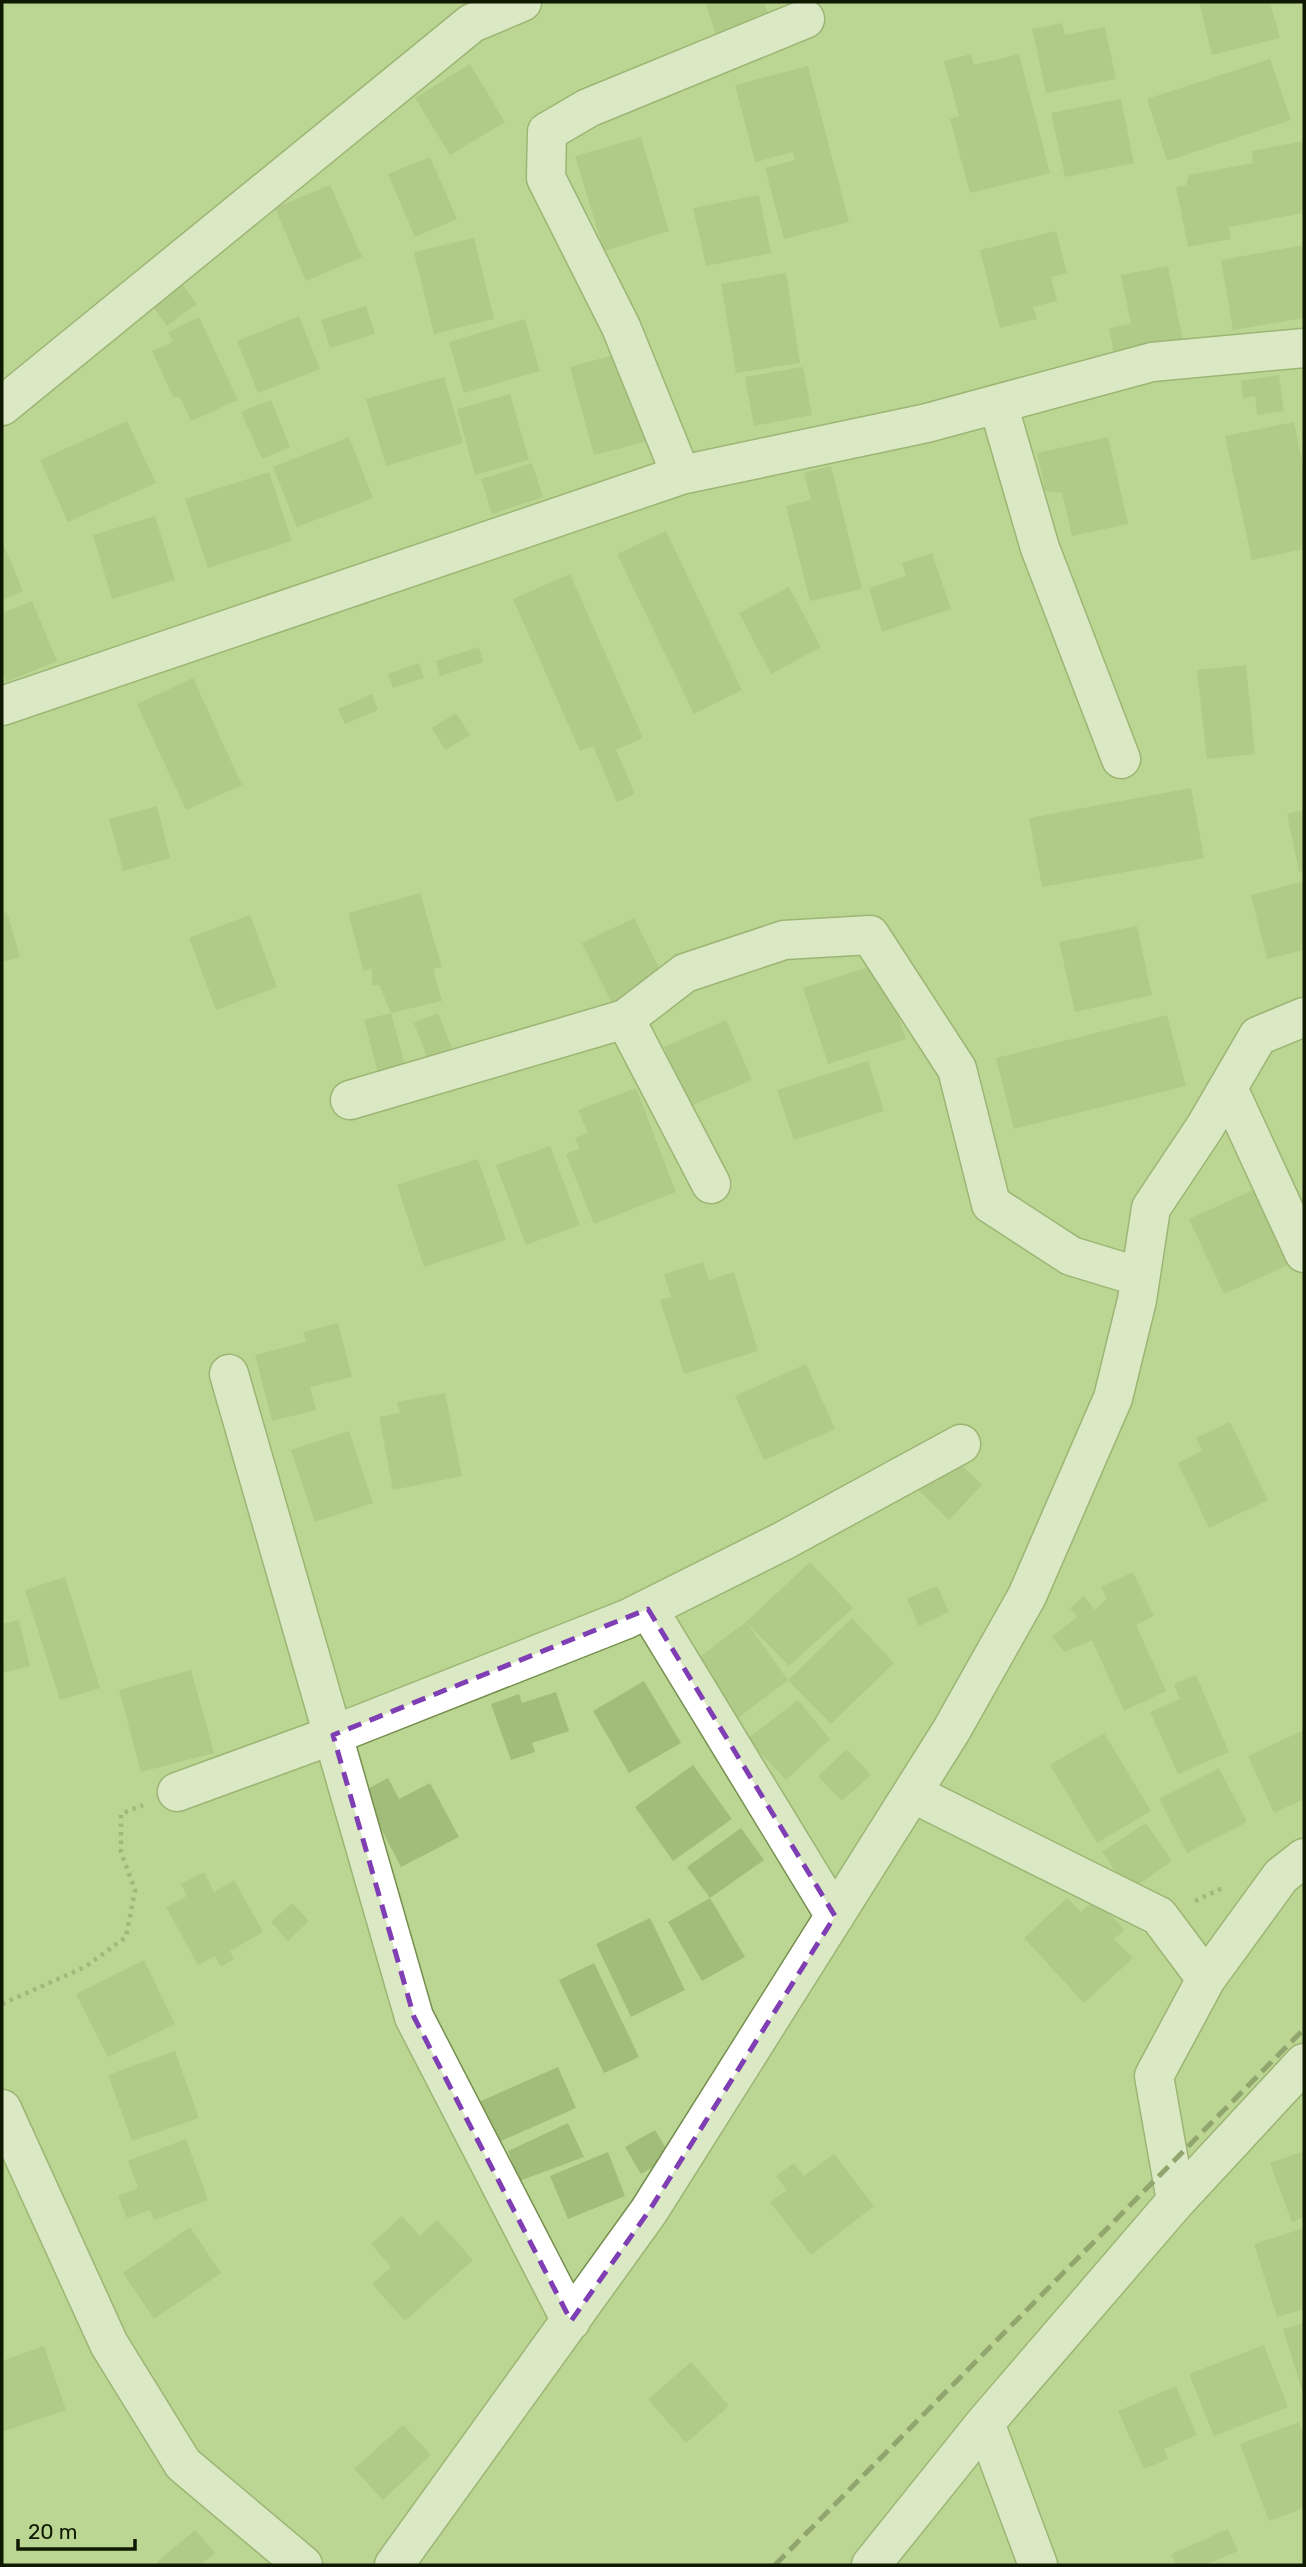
<svg xmlns="http://www.w3.org/2000/svg" width="1306" height="2567" viewBox="0 0 1306 2567" font-family="Rubik,sans-serif">
	<rect width="100%" height="100%" fill="#bbd693"/>
	<path fill="#a2bc7a" d="M705 2H764L770 19 717 37Z
		M1199 2H1270L1280 38 1212 55Z
		M1062 23 1065 35 1105 27 1116 79 1046 93 1032 29Z
		M971 54 974 65 1019 54 1050 173 970 193 950 119 959 116 944 61Z
		M1270 59 1291 120 1167 161 1147 99Z
		M470 64 505 122 450 155 415 98Z
		M808 66 849 222 784 239 765 168 795 160 793 152 755 162 735 85Z
		M1121 99 1134 163 1065 177 1051 113Z
		M641 137 669 231 604 251 575 156Z
		M1304 141V213L1229 227 1231 239 1188 247 1176 187 1186 185 1189 175 1253 163 1252 151Z
		M430 157 457 219 415 237 388 174Z
		M330 185 362 257 306 281 275 208Z
		M759 195 771 253 706 266 693 208Z
		M1056 231 1067 273 1051 277 1057 301 1033 307 1037 319 1000 328 980 250Z
		M474 238 494 319 434 334 414 252Z
		M1304 245V318L1233 330 1221 260Z
		M1168 266 1183 341 1114 354 1109 328 1131 324 1121 275Z
		M786 273 800 363 736 373 721 284Z
		M177 277 197 304 167 326 148 300Z
		M366 306 375 334 330 348 321 320Z
		M299 316 320 369 258 393 237 341Z
		M199 317 238 400 191 421 180 397H173L152 351 173 342 168 332Z
		M525 319 540 371 464 393 449 342Z
		M625 352 649 441 594 455 570 367Z
		M803 367 812 415 754 426 745 377Z
		M1279 375 1284 411 1257 415 1255 396 1243 398 1241 381Z
		M444 377 463 443 386 466 366 399Z
		M510 394 529 460 475 475 457 409Z
		M271 400 290 447 262 459 241 412Z
		M127 421 156 483 68 522 40 460Z
		M1294 422 1304 470V549L1252 560 1225 436Z
		M349 437 373 498 297 527 273 467Z
		M1108 437 1128 524 1072 536 1062 493 1045 491 1037 453Z
		M532 463 543 497 492 514 481 479Z
		M831 466 862 589 810 601 786 506 811 500 804 473Z
		M269 472 292 541 208 568 185 499Z
		M155 516 175 580 112 599 93 535Z
		M666 531 742 690 694 714 617 554Z
		M2 541 23 591 2 600Z
		M932 553 951 609 882 632 869 588 906 576 902 563Z
		M570 574 643 738 616 750 635 794 617 802 593 746 580 751 513 599Z
		M789 587 821 647 771 674 739 613Z
		M32 601 57 661 6 682 2 671V613Z
		M479 647 483 662 440 676 436 661Z
		M419 663 424 678 393 688 388 674Z
		M1246 665 1255 754 1207 759 1197 670Z
		M193 678 242 785 186 810 137 704Z
		M372 694 378 710 345 724 338 709Z
		M456 713 470 735 445 750 432 728Z
		M1191 788 1204 858 1042 887 1029 818Z
		M157 806 170 858 123 871 109 819Z
		M1304 810V871L1299 872 1287 814Z
		M1304 881V950L1267 959 1251 895Z
		M420 893 442 967 433 969 442 1001 391 1013 379 985H372V968L364 971 348 913Z
		M7 912 20 957 2 962V913Z
		M250 915 277 987 216 1010 189 938Z
		M634 918 665 979 613 1005 582 943Z
		M1137 926 1152 995 1075 1012 1059 942Z
		M881 963 906 1039 828 1064 803 988Z
		M391 1013 407 1073 380 1080 364 1020Z
		M438 1013 452 1048 427 1057 414 1023Z
		M1167 1015 1186 1086 1014 1129 996 1058Z
		M726 1020 752 1080 690 1106 664 1047Z
		M868 1061 884 1111 794 1140 777 1090Z
		M636 1088 676 1192 594 1224 566 1154 579 1149 575 1138 588 1133 578 1110Z
		M550 1146 580 1225 526 1245 496 1165Z
		M478 1159 506 1240 424 1267 397 1185Z
		M1255 1189 1290 1264 1224 1294 1189 1219Z
		M703 1262 709 1280 734 1272 758 1351 684 1374 660 1300 671 1297 664 1274Z
		M338 1323 352 1377 310 1387 316 1410 272 1421 255 1355 306 1342 303 1332Z
		M806 1364 835 1429 764 1460 735 1396Z
		M445 1393 462 1476 393 1490 379 1417 400 1413 397 1402Z
		M1230 1422 1268 1500 1209 1528 1178 1463 1202 1451 1196 1438Z
		M349 1431 373 1503 315 1522 291 1450Z
		M950 1454 982 1485 949 1520 917 1489Z
		M810 1562 853 1608 789 1666 746 1622 788 1680 737 1719 694 1661 746 1622Z
		M1133 1572 1154 1616 1136 1625 1166 1691 1124 1711 1092 1640 1065 1652 1052 1637 1077 1617 1070 1608 1084 1596 1095 1610 1107 1599 1101 1587Z
		M65 1577 100 1688 60 1700 25 1590Z
		M937 1586 949 1612 919 1626 907 1599Z
		M852 1618 894 1663 831 1724 788 1680Z
		M19 1620 30 1666 2 1673V1624Z
		M191 1670 214 1753 141 1772 119 1690Z
		M1196 1675 1229 1752 1178 1774 1150 1712 1180 1699 1174 1684Z
		M644 1681 681 1743 629 1773 593 1711Z
		M556 1692 569 1731 532 1743 535 1752 511 1760 491 1704 519 1694 522 1703Z
		M798 1700 830 1739 786 1780 747 1739Z
		M1304 1730V1799L1274 1813 1248 1756Z
		M1104 1733 1151 1811 1097 1843 1050 1765Z
		M847 1749 871 1775 842 1801 818 1776Z
		M693 1765 732 1819 673 1861 635 1807Z
		M1219 1768 1247 1822 1187 1853 1159 1799Z
		M388 1778 399 1799 430 1783 459 1837 401 1867 362 1792Z
		M1146 1823 1172 1861 1129 1891 1102 1852Z
		M741 1828 764 1860 710 1898 687 1867Z
		M204 1872 214 1892 234 1880 263 1932 230 1951 234 1959 221 1967 215 1956 198 1965 166 1907 187 1896 181 1884Z
		M710 1898 745 1957 702 1981 668 1922Z
		M1067 1898 1081 1912 1096 1899 1125 1930 1114 1939 1133 1958 1084 2003 1024 1938Z
		M292 1903 309 1921 288 1941 271 1922Z
		M650 1918 685 1990 631 2017 596 1944Z
		M144 1960 175 2024 108 2057 76 1994Z
		M594 1963 639 2057 604 2073 559 1980Z
		M175 2051 199 2118 132 2141 108 2075Z
		M558 2067 576 2108 492 2145 474 2104Z
		M568 2123 584 2157 519 2181 508 2151Z
		M655 2130 671 2157 641 2174 625 2147Z
		M186 2139 208 2200 154 2220 150 2210 127 2218 118 2196 138 2188 128 2161Z
		M1304 2151V2217L1292 2222 1270 2163Z
		M608 2152 625 2196 568 2219 550 2176Z
		M834 2154 874 2206 811 2255 770 2202 787 2190 776 2176 794 2163 804 2176Z
		M402 2216 420 2236 437 2220 473 2260 405 2321 372 2284 391 2267 371 2244Z
		M190 2227 221 2273 154 2319 123 2273Z
		M1304 2228V2309L1277 2317 1254 2244Z
		M1304 2323V2397L1283 2329Z
		M1264 2345 1288 2407 1214 2436 1189 2374Z
		M44 2346 66 2410 2 2432V2361Z
		M691 2362 729 2406 686 2443 648 2399Z
		M1176 2386 1197 2435 1164 2449 1168 2459 1144 2469 1118 2411Z
		M1299 2422 1304 2436V2508L1269 2521 1240 2444Z
		M403 2425 431 2455 383 2500 354 2469Z
		M1228 2529 1238 2551 1205 2565H1176L1171 2554Z
		M195 2530 215 2553 201 2565H154Z"/>
	<g fill="none" stroke-linecap="round" stroke-linejoin="round">
		<defs>
			<path id="street" d="M998 404 1040 548 1121 759
				M2 406 472 23 522 2
				M681 475 621 327 546 178 547 132 588 108 805 19
				M2 706 681 475 927 423 1152 362 1304 348
				M625 1019 711 1184
				M1228 1088 1304 1253
				M350 1100 625 1019 685 973 784 940 870 935 957 1069 991 1204 1071 1256 1140 1277
				M229 1374 414 2017 571 2321
				M648 1609 835 1916
				M177 1792 333 1735 627 1619 783 1541 961 1444
				M912 1793 1159 1916 1206 1979
				M2 2109 109 2344 183 2464 303 2565
				M1176 2201 1154 2076 1206 1979 1281 1876 1304 1858
				M394 2565 649 2211 951 1731 1027 1596 1113 1398 1137 1300 1151 1208 1205 1127 1258 1036 1304 1017
				M871 2565 985 2423
				M1038 2565 985 2423 1176 2201 1304 2063"/>
		</defs>
		<use href="#street" stroke="#768f4e" stroke-width="41"/>
		<path stroke="#809561" stroke-width="4.5" stroke-dasharray="3.5 5" stroke-linecap="butt" d="M1195 1901 1222 1888
			M2 2004 85 1967 126 1937 135 1890 121 1852V1814L143 1805"/>
		<use href="#street" stroke="#fff" stroke-width="38"/>
		<path stroke="#5c6d42" stroke-width="5" stroke-dasharray="14 7" stroke-linecap="butt" d="M775 2565 1304 2029"/>
	</g>
	<path d="M0 0H1306V2567H0ZM648 1609 835 1916 649 2211 571 2321 414 2017 333 1735Z" fill="#bbd693" fill-opacity=".55" fill-rule="evenodd"/>
	<path fill="none" stroke="#7f3eb3" stroke-width="5" stroke-dasharray="14 9" stroke-linejoin="round" d="M648 1609 835 1916 649 2211 571 2321 414 2017 333 1735Z"/>
	<rect width="1306" height="2567" fill="none" stroke="#0f1801" stroke-width="7"/>
	<path d="M18 2539v10h117v-10" fill="none" stroke="#0f1801" stroke-width="3.5"/>
	<text x="28" y="2539" font-size="21" fill="#0f1801" stroke="#bbd693" stroke-width="5" paint-order="stroke">20 m</text>
</svg>
